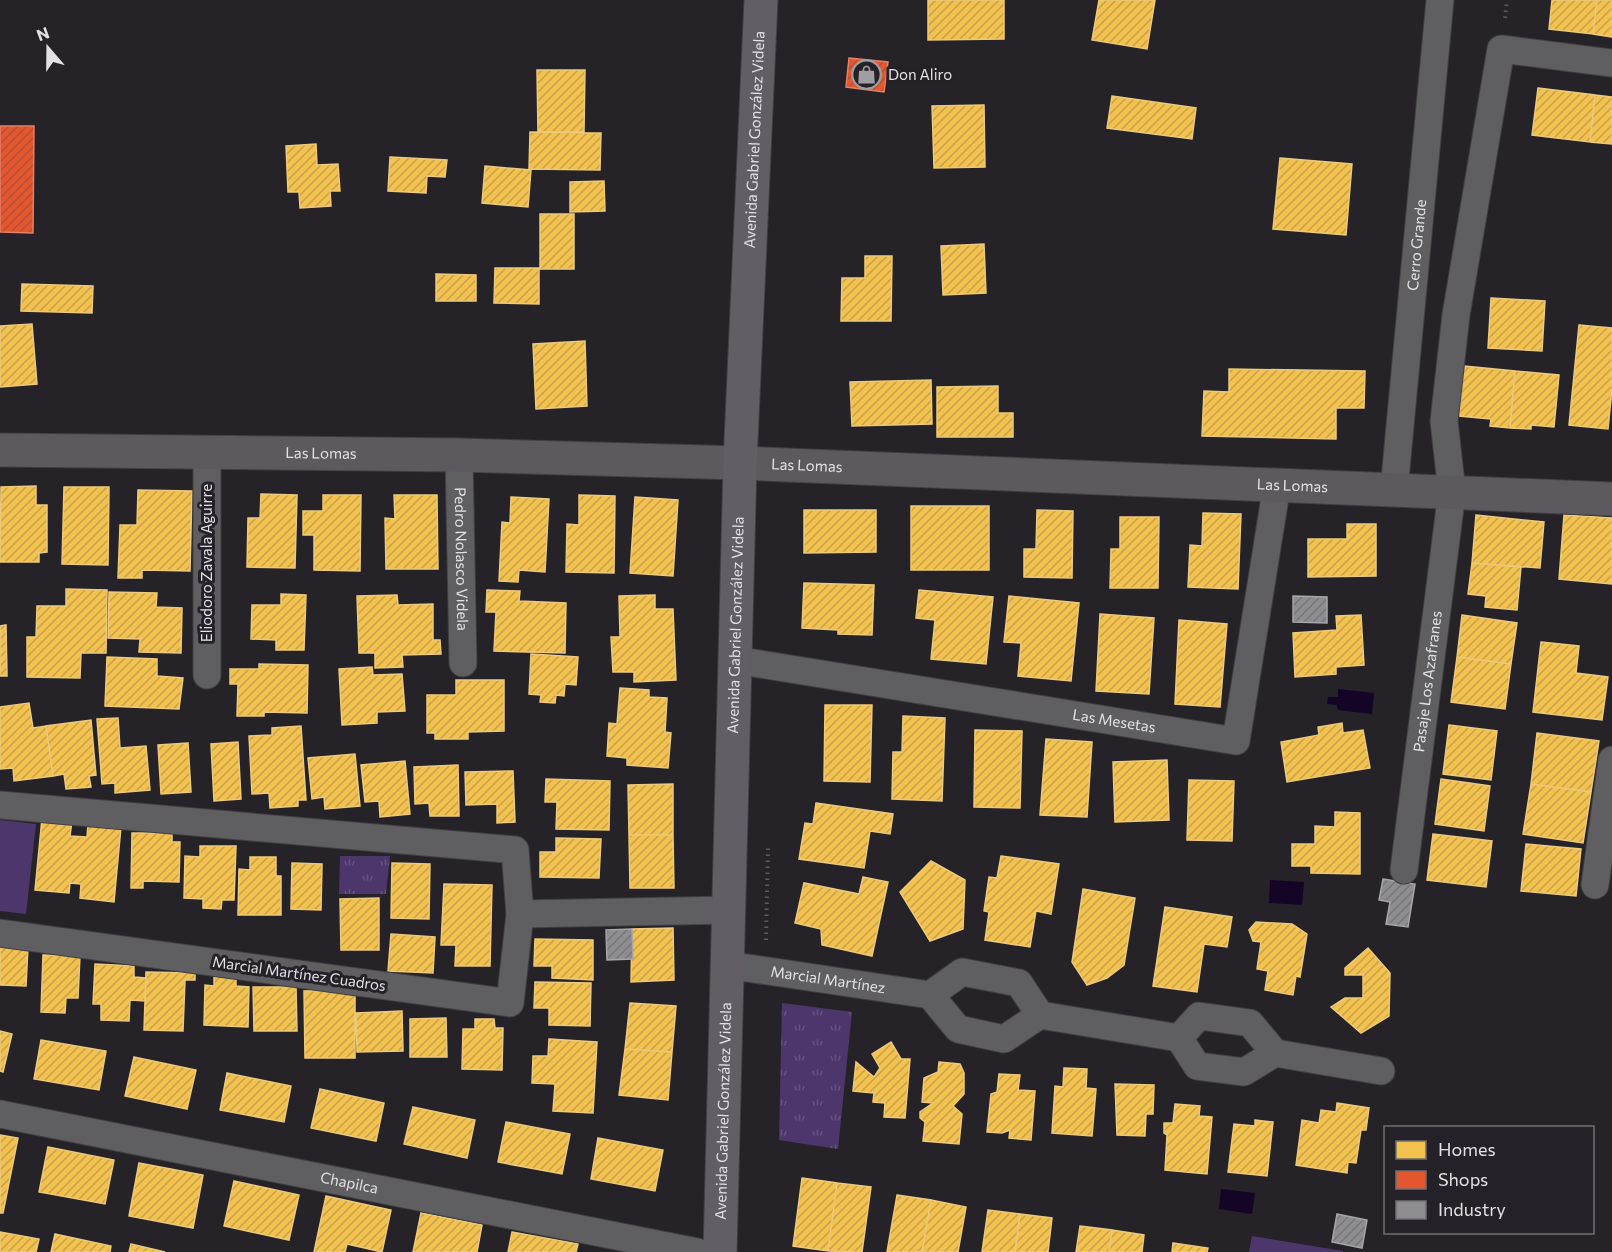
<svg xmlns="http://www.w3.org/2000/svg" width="1612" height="1252" viewBox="0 0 1612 1252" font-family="Commissioner,sans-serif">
	<defs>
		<pattern id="grass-tufts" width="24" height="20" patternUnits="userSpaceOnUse" patternTransform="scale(1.5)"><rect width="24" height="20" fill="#4c366c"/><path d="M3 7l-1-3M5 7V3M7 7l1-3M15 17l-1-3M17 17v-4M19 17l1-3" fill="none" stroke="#665381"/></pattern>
		<pattern id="homes-hatch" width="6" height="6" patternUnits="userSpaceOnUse" patternTransform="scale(1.5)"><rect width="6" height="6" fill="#f2c14e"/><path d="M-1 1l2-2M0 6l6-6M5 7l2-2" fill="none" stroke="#c6a24c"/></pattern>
		<pattern id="shops-hatch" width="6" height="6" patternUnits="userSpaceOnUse" patternTransform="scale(1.5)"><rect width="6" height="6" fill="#e4572e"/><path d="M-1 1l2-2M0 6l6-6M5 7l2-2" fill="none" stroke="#b45135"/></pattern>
		<pattern id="industry-hatch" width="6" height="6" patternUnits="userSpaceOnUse" patternTransform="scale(1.5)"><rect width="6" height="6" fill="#8d8d92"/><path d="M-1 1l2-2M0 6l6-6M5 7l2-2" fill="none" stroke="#77777b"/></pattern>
	</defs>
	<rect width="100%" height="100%" fill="#252327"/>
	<path fill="url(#grass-tufts)" d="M340 856H390L386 894H339Z
		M782 1003 852 1012 838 1149 779 1140Z"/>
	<path fill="#4c366c" d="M0 820 36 824 26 914 0 911Z
		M1252 1236 1343 1251V1252H1249Z"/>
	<path fill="#140426" d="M1338 689 1374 693 1372 714 1338 710 1337 705 1327 704 1328 697H1338Z
		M1270 880 1304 882 1302 905 1269 903Z
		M1221 1189 1255 1193 1252 1214 1219 1209Z"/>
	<path fill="url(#homes-hatch)" stroke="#edca7b" stroke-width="1.5" d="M928 0H1004V39L928 40Z
		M1099 0H1155L1147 49 1092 40Z
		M1552 0H1597L1593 34 1549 29Z
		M1597 0H1612V37L1593 34Z
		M537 70H585L584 132H538Z
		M1538 88 1595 95 1590 142 1532 135Z
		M1595 95 1612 97V144L1590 142Z
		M1112 96 1196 108 1192 139 1107 128Z
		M984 105 985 167 934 168 932 106Z
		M530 132 601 133 600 170 529 169Z
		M316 144 317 165 338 164 340 191H330L331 206 300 208 299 192H288L286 146Z
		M390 157 447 160 445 177 427 176 426 193 388 191Z
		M1280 158 1352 164 1346 235 1273 229Z
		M485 166 531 170 528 207 482 203Z
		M604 181 605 211 570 212V182Z
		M540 214H574V269H540Z
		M984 244 986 293 943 295 941 246Z
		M865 256H892L891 321H841L842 278H865Z
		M495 268H539V304L494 303Z
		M436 274 476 275V301H436Z
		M22 284 93 286 92 313 21 311Z
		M1491 298 1545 301 1542 351 1488 348Z
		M32 324 37 384 0 387V326Z
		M1579 325 1612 328V389L1608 429 1569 425Z
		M585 341 587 406 536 409 533 344Z
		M1464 366 1515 371 1510 428 1490 426 1491 419 1459 416Z
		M1229 369 1365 371 1364 408H1336V439L1202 436 1204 391 1229 392Z
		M1515 371 1559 375 1554 427 1531 425V429L1510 428Z
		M931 380 932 424 852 426 850 382Z
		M998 386V413H1013V437H937V387Z
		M36 486V505H47V552L39 553V562H0L1 487Z
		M64 487H109L108 565 62 564Z
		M138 490 192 491 190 571 142 570V578H118L120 525H137Z
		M261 494 297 495 295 568 247 567 248 518H260Z
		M323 495H361L360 571 314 570V535H303V511H323Z
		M394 495H437L438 569H386L385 518 395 519Z
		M579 495 615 496 614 573 566 572 567 524 579 525Z
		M511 497 549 499 545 572 519 570 518 582 499 581 502 522 510 523Z
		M635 497 678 500 673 576 630 573Z
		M911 506H989V570H911Z
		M804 510H876V552L804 553Z
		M1037 510 1073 511 1072 578 1024 577V549H1036Z
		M1203 513 1241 514 1238 589 1188 587 1190 545 1202 546Z
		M1476 515 1544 522 1540 568 1472 563Z
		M1564 515 1612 518V584L1559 579Z
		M1120 517H1159L1158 588H1110L1111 549H1120Z
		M1347 524H1376V576L1308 577V539H1347Z
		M1472 563 1521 567 1517 610 1485 607 1486 596 1468 594Z
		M804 583 874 585 872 635 838 634V630L802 628Z
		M66 589 107 590 106 653H81L80 678 27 677V637H36L37 606H66Z
		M487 590 520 591 519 601 566 603 565 653 494 651 496 612H486Z
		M919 590 993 597 986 664 931 659 935 620 916 618Z
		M109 592 157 593 156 607 182 608 181 653 139 652 140 639 108 638Z
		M281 594 306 595 304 650H276V640L251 639 252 605H281Z
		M397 595 398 605 433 604V640H440L441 654 402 655 403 667 375 668V653H359L357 596Z
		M655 595V609H673L676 680 634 682V672H613L611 637H620L619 596Z
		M1009 596 1079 603 1071 681 1018 676 1021 643 1004 642Z
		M1100 614 1154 618 1149 694 1096 691Z
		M1361 615 1364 665 1336 667V674L1295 677 1293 633 1337 630 1336 616Z
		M1462 615 1517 623 1511 664 1457 657Z
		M1179 620 1227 624 1220 707 1175 704Z
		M6 625 7 676H0V626Z
		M1541 642 1579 646 1576 673 1608 677 1602 720 1533 712Z
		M531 654 578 657 576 685 565 684 564 696 556 695 555 703 540 702 541 695 529 694Z
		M107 657 157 659V676L183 678 179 709 105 706Z
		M1457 657 1511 664 1505 709 1451 702Z
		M259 664 308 665 307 713 264 712V716H237L238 684H230V669H259Z
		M372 667 373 675 402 674 405 711 377 712V723L342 725 339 669Z
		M456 680H504V731L468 732V739H435V733H427V695H456Z
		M620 688 649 690V697L667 698 665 732 671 733 668 768 627 765V758L607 756 609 723 617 724Z
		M29 703 33 728 46 726 53 776 14 781 13 768 0 769V707Z
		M825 705H872L870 782 824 781Z
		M903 716 945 718 942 801 892 799 893 752H902Z
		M118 718 120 748 146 746 150 790 115 793V783L102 784 97 719Z
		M91 720 96 775 89 776 91 787 66 789 64 774 53 776 46 726Z
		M1342 723 1343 733 1363 730 1370 768 1287 782 1281 742 1319 735 1318 727Z
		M1449 725 1497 731 1491 780 1443 774Z
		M301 726 306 800H298V806L270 808 269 793 252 794 249 736 272 735V728Z
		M975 730 1022 731 1020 808 974 807Z
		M1537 733 1599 741 1591 792 1531 784Z
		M1046 739 1092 742 1087 817 1040 815Z
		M238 742 241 799 214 801 211 744Z
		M188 743 191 792 161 794 158 745Z
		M355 754 360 806 325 809 324 797 312 799 308 758Z
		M1167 760 1169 820 1115 822 1113 762Z
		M405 761 410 814 380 817 379 801 365 802 361 765Z
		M458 765 459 816H430L429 803 415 804 414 767Z
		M513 771 515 822 497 823V804L466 805 465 772Z
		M546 779 610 781 609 830 556 829 557 802H545Z
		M1441 779 1490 786 1484 831 1435 824Z
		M1189 780 1234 781 1232 841 1187 840Z
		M673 784V835H629L628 785Z
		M1531 784 1591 792 1583 843 1523 834Z
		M816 803 893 814 890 834 870 831 864 868 799 859 805 823 813 824Z
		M1335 812 1360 813V874L1311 873V866H1292V844H1315V826L1335 827Z
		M42 818 72 821 70 836 87 837 88 824 121 827 114 902 80 898 81 884 70 883 69 893 35 890Z
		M132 833H172V842H180L179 882 143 881V888H131Z
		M1433 834 1492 841 1486 887 1427 880Z
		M629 835H673L674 888H630Z
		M556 838 601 839 599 878 540 877V852H556Z
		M1526 844 1581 849 1576 896 1521 891Z
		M200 846H236L234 900H222L221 909 203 908V899L184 898 185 856 200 857Z
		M1001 856 1059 864 1051 914 1036 911 1030 947 985 940 989 912 984 911 989 877 997 878Z
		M250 857H276V876H281V915H238L239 869 250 870Z
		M931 861 965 880 963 929 930 941 900 892Z
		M292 863 322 864 321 910 291 909Z
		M392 863 430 864 429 919 391 918Z
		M863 877 888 882 872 956 822 945 821 929 795 923 804 883 859 894Z
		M444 884 492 885 490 966H455L456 945H441Z
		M1083 889 1135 898 1124 965 1107 978 1087 985 1072 962Z
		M379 898V950H341L340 899Z
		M1165 907 1232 917 1227 947 1204 944 1197 992 1153 986Z
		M1256 922 1292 924 1307 934 1300 977 1296 976 1293 995 1265 990 1268 971 1257 969 1261 942 1253 941 1249 930Z
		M673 928 674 980 631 982 632 929Z
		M391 934 435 937 433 973 388 971Z
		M535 939 593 940V980L552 978V966H534Z
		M0 946 28 947 26 986 0 985Z
		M1368 948 1390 973 1389 1016 1361 1033 1331 1007 1345 998H1363V975H1345V968Z
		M43 955 80 956 78 998H66L65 1013 41 1012Z
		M95 964 134 966V977L146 978 145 1001 130 1000 129 1021 101 1020V1004H93Z
		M146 972 195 973V980H185L183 1031 144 1030Z
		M214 972H236V986L249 987 248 1027 204 1025 205 985 214 986Z
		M535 982 591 983 590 1026 549 1025V1008H534Z
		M253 987H296L297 1031H254Z
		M355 990V1058H305L304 991Z
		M630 1003 676 1006 672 1052 625 1049Z
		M402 1011 403 1051 357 1052 356 1013Z
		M446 1018 447 1057H410V1019Z
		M475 1019H494L495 1028H503L502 1070 462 1069 463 1029H475Z
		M0 1031 12 1034 3 1072 0 1071Z
		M549 1039 597 1042 593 1113 553 1111 555 1084 532 1083 533 1056H548Z
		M41 1040 106 1051 99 1090 34 1079Z
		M891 1042 901 1059H910L905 1118 884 1117 885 1103 873 1102 874 1093 853 1091 856 1062 874 1077 880 1068 872 1054Z
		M625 1049 672 1052 668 1100 619 1095Z
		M134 1057 196 1070 187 1109 125 1096Z
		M939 1062 960 1064 964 1073V1094L953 1106 962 1114 959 1144 923 1141 925 1122 920 1118V1112L933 1103 922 1102 924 1078 938 1072Z
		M1064 1068 1087 1069 1086 1088 1096 1089 1092 1136 1052 1133 1055 1086 1063 1087Z
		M227 1073 291 1086 284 1122 220 1110Z
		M999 1074 1020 1075 1018 1090 1035 1091 1031 1140 1009 1138 1010 1130 1002 1133 987 1132 991 1094 997 1092Z
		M1115 1084 1154 1085 1153 1114H1146L1145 1136 1117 1135Z
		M320 1089 384 1103 376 1141 311 1128Z
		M1337 1103 1369 1108 1366 1130H1361L1356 1163 1348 1162 1347 1173 1296 1165 1302 1120 1319 1123 1321 1110 1336 1112Z
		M1175 1104 1200 1106 1199 1116 1212 1117 1207 1174 1165 1170 1167 1135 1164 1133V1123H1173Z
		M413 1107 475 1120 467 1158 404 1144Z
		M1255 1120 1273 1122 1267 1176 1228 1172 1234 1124 1255 1126Z
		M506 1122 570 1134 562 1174 498 1162Z
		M0 1135 18 1138 3 1213H0Z
		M598 1138 663 1150 655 1191 591 1179Z
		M48 1147 114 1160 105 1204 39 1192Z
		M139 1163 203 1175 193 1228 129 1216Z
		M802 1178 837 1183 828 1251 793 1246Z
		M234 1181 299 1195 289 1240 224 1226Z
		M837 1183 871 1187 862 1252 828 1251Z
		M897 1195 931 1200 922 1252H887Z
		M326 1196 391 1210 382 1252 347 1244 345 1252H314Z
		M931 1200 966 1207 958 1252H922Z
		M988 1210 1020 1214 1015 1252H982Z
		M421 1213 482 1225 477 1252H413Z
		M1020 1214 1052 1218 1048 1252H1015Z
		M1080 1226 1112 1230 1109 1252H1076Z
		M1112 1230 1144 1235 1142 1252H1109Z
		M0 1232 39 1239 36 1252H0Z
		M512 1232 578 1244 576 1252H508Z
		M55 1234 111 1246 110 1252H51Z
		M1173 1243 1208 1248 1207 1252H1172Z
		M131 1244 165 1252H129Z"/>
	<path fill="url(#shops-hatch)" stroke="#e38065" stroke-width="1.5" d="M849 58 888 62 884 92 846 87Z
		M0 126H34L33 233 0 232Z"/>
	<path fill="url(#industry-hatch)" stroke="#a6a6ab" stroke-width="1.5" d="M1293 596 1327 597V623L1293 622Z
		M1383 879 1415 884 1408 927 1386 924 1390 902 1379 900Z
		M632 929 633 959 607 960 606 930Z
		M1337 1214 1367 1220 1362 1248 1332 1242Z"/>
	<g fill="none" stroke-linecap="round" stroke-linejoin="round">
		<defs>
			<g id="street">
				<path d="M207 452V675"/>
				<path id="s1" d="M459 455 463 663"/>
				<path id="s2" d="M1394 490 1440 0"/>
				<path id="s3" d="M735 660 1236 741 1277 485"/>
				<path d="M0 805 515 850 520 914 510 1003 0 933"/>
				<path id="s4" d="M1404 870 1452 492 1444 421 1456 315 1501 49 1612 63"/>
				<path d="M1595 885 1612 760"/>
				<path d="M520 914 729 910"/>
				<path id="s5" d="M727 965 930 995 958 1029 1004 1039 1040 1015 1179 1038 1197 1066 1244 1072 1275 1053 1381 1071"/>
				<path d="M930 995 962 972 1019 983 1040 1015"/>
				<path d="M1179 1038 1199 1016 1250 1023 1275 1053"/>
				<path id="s6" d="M0 1114 697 1252"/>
			</g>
			<g id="secondary">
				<path id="s7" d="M0 450 459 455 740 463 1612 499"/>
			</g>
			<g id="primary">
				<path id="s8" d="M720 1252 740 463 761 0"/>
			</g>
		</defs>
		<use href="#street" stroke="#403f42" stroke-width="29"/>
		<use href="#secondary" stroke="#403f42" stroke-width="35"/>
		<use href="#primary" stroke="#403f42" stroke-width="35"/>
		<path stroke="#5c5b5d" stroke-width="4" stroke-dasharray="1.5 4.5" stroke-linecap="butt" d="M1505 18 1507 0
			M766 940 768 848"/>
		<use href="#street" stroke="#5f5e61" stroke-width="27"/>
		<use href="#secondary" stroke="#5c5a5e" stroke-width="33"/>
		<use href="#primary" stroke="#615e66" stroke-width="33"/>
	</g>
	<defs>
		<symbol id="shop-ring" viewBox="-11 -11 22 22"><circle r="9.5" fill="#242228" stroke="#a09ea2" stroke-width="1.5"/><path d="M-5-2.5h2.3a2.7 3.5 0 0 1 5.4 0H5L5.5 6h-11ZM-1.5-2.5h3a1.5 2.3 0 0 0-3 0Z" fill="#a09ea2"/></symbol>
	</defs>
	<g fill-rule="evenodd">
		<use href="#shop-ring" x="850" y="58" width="33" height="33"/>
	</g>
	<g text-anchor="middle" stroke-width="6" stroke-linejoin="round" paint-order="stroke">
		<g font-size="15" fill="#e2e0e4" stroke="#242228" text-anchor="start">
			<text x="888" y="80">Don Aliro</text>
		</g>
		<g font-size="15" fill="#e2e0e4" stroke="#242228">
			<text dy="5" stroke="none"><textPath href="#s8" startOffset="1113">Avenida Gabriel González Videla</textPath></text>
			<text dy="5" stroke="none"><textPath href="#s2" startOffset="246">Cerro Grande</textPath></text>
			<text dy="5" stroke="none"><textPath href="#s7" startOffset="321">Las Lomas</textPath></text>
			<text dy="5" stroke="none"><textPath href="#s7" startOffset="807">Las Lomas</textPath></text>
			<text dy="5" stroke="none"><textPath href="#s7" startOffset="1293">Las Lomas</textPath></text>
			<text dy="5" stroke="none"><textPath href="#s1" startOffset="104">Pedro Nolasco Videla</textPath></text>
			<text transform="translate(207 563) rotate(-90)" y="5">Eliodoro Zavala Aguirre</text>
			<text dy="5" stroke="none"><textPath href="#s8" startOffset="627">Avenida Gabriel González Videla</textPath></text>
			<text dy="5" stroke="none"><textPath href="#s4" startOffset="190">Pasaje Los Azafranes</textPath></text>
			<text dy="5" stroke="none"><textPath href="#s3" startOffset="384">Las Mesetas</textPath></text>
			<text transform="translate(299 974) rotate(8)" y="5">Marcial Martínez Cuadros</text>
			<text dy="5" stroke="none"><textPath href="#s5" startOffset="102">Marcial Martínez</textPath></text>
			<text dy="5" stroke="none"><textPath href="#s8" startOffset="141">Avenida Gabriel González Videla</textPath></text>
			<text dy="5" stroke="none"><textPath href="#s6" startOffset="356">Chapilca</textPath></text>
		</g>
	</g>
	<rect x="1384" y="1126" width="210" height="108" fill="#242228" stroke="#706e73" stroke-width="1.5"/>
	<rect x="1396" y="1141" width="30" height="18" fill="#f2c14e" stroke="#706e73" stroke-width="1.5"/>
	<text x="1438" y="1156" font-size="18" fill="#e2e0e4">Homes</text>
	<rect x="1396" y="1171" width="30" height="18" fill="#e4572e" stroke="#706e73" stroke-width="1.5"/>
	<text x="1438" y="1186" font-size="18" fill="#e2e0e4">Shops</text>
	<rect x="1396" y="1201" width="30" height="18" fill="#8d8d92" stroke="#706e73" stroke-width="1.5"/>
	<text x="1438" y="1216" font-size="18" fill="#e2e0e4">Industry</text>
	<g transform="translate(48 48) rotate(340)" stroke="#242228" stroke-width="4.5" paint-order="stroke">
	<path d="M0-4.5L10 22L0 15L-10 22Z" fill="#e2e0e4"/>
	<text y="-9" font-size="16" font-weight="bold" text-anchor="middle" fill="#e2e0e4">N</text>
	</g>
</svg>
